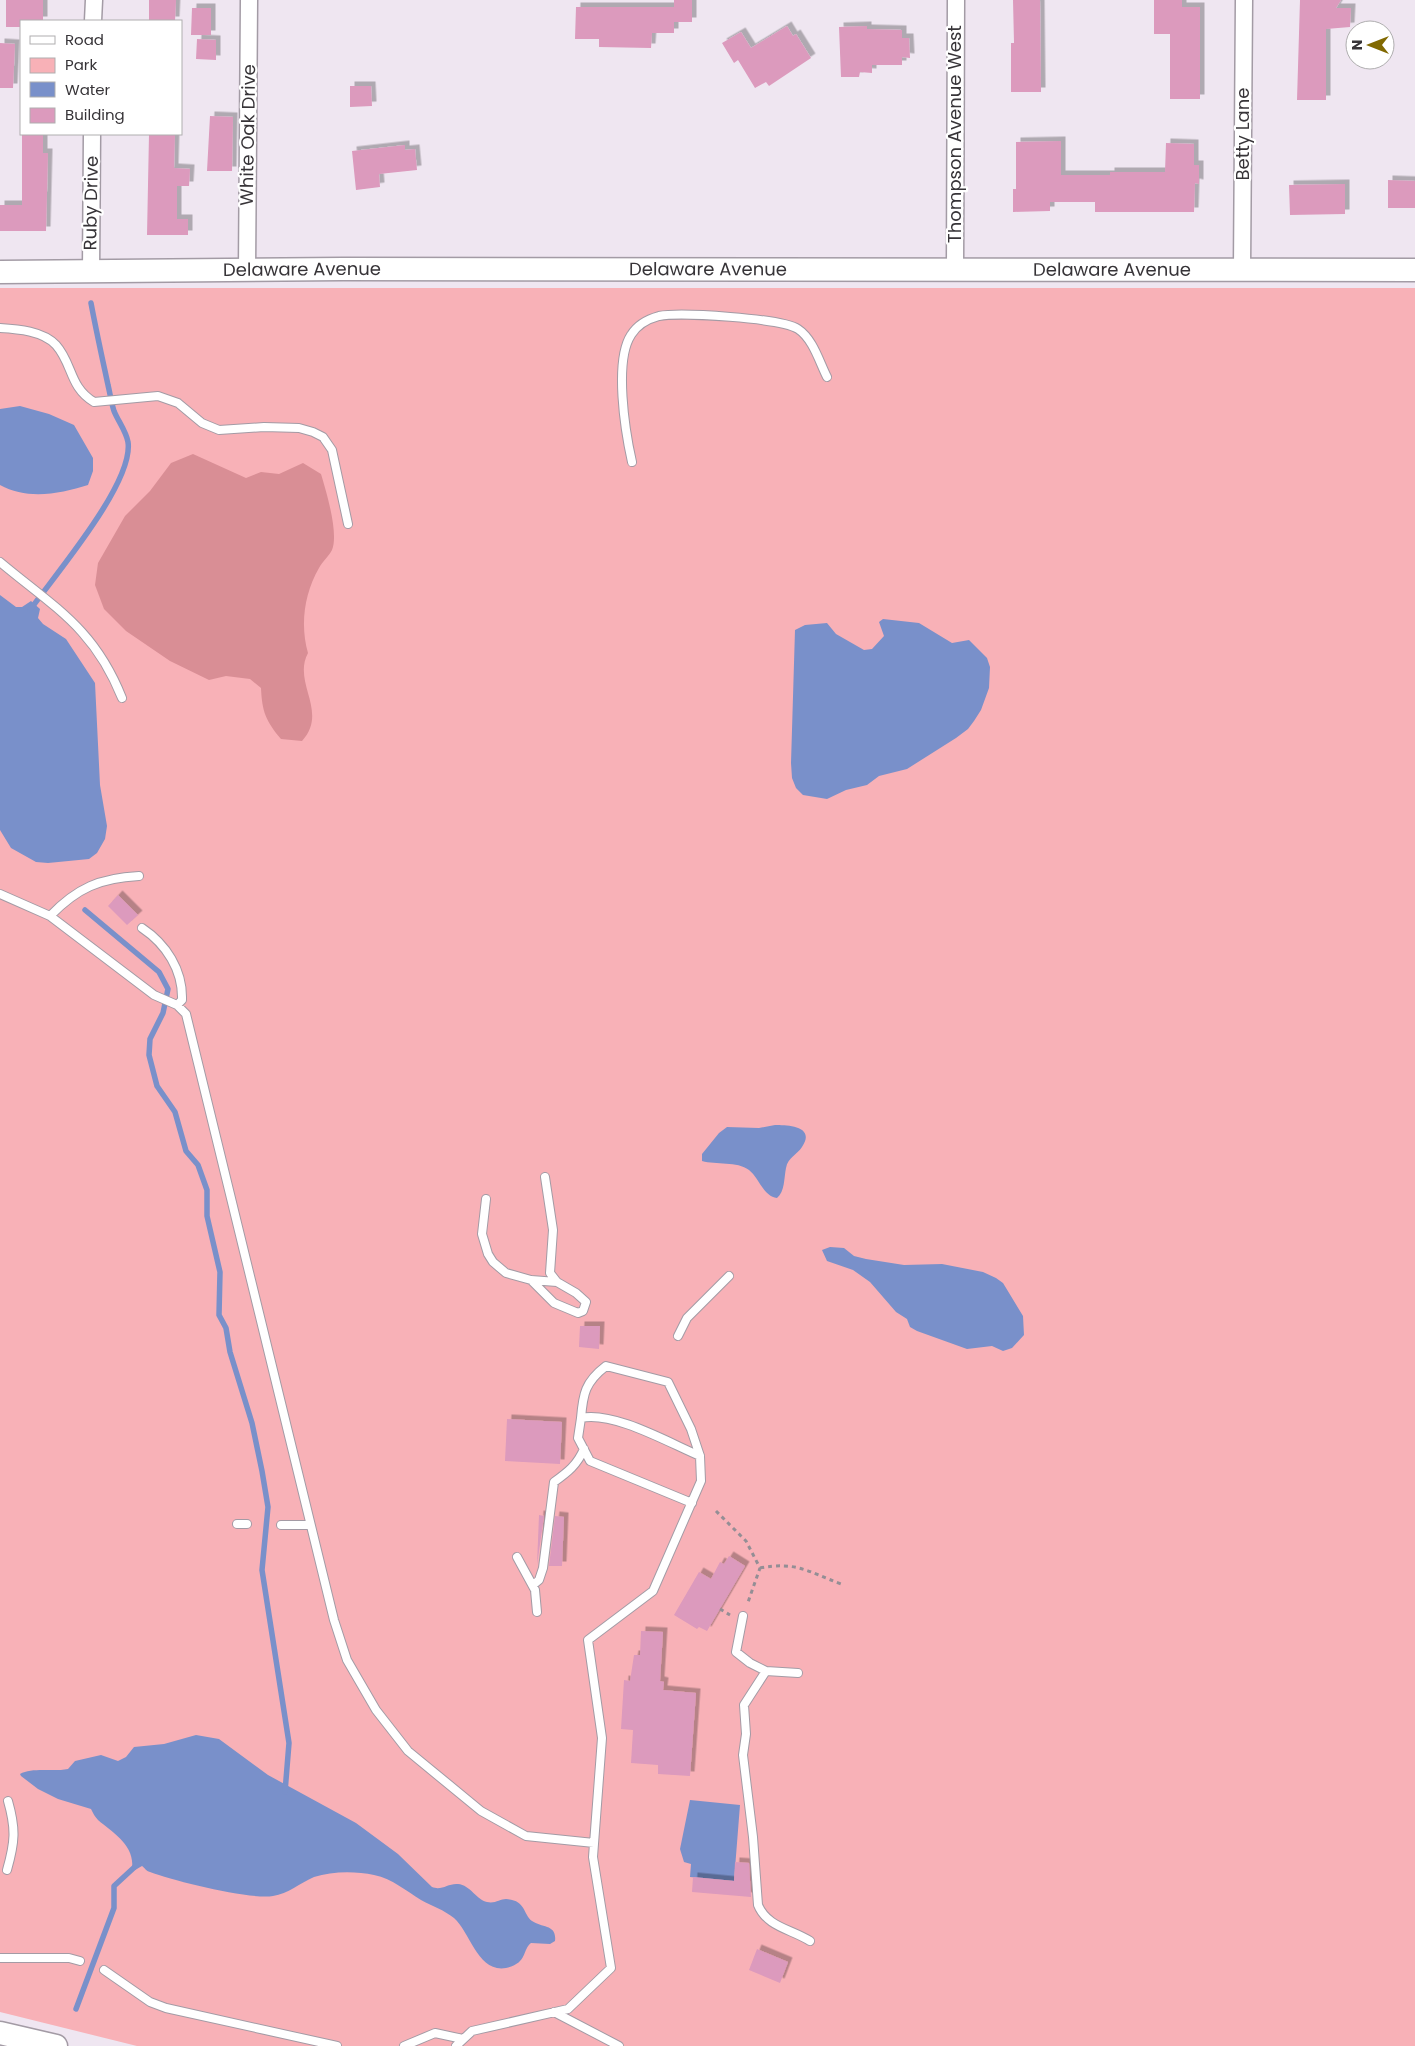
<svg xmlns="http://www.w3.org/2000/svg" width="1415" height="2046" viewBox="0 0 1415 2046" font-family="Poppins,sans-serif">
	<defs>
		<filter id="shadow"><feDropShadow dx="4.5" dy="-4.5" stdDeviation="0" flood-color="#0004"/></filter>
	</defs>
	<rect width="100%" height="100%" fill="#efe6f1"/>
	<path fill="#f8b1b7" d="M0 288H1415V2046H137L0 2012Z"/>
	<path fill="#d98e95" d="M193 454 246 478 261 472 279 474 303 463 321 474C326 491 339 533 332 550 329 556 322 562 319 568 304 594 300 625 308 653 292 683 329 711 302 741L281 739C266 721 262 712 261 688L250 679 226 676 209 680 170 661 126 631 104 609 95 585 98 563 125 516 150 491 171 463Z"/>
	<path fill="#7990ca" d="M20 406 49 414 74 425 93 458V471L88 485C60 494 27 500 0 485V409Z
		M0 595 16 607H22L31 601 40 609 38 618 43 624 66 639 95 683 100 785 107 826 105 839 97 853 89 859 48 863 36 862 11 848 0 830Z
		M883 619 919 623 952 643 969 640 987 658 990 667 989 688 981 710 974 721 968 729 956 738 907 769 879 776 867 785 846 790 827 799 803 795 796 788 792 778 791 763 795 630 805 625 827 623 836 634 864 650 872 649 884 636 879 622Z
		M775 1125C788 1125 816 1126 802 1147 797 1155 788 1157 786 1168 784 1177 785 1192 777 1198 764 1197 759 1178 749 1170 737 1161 716 1165 702 1161V1154L719 1133 727 1127 759 1128Z
		M830 1247 844 1248 854 1256 866 1259 904 1265 942 1264 983 1272 996 1278 1003 1283 1023 1316 1024 1335 1012 1348 1003 1351 992 1346 967 1349 917 1331 910 1327 907 1319 896 1312 870 1282 853 1270 827 1261 822 1250Z
		M196 1735 219 1739 268 1775 356 1823 398 1854 432 1887C442 1891 448 1883 458 1884 470 1885 477 1900 487 1902 495 1904 500 1899 506 1899 526 1900 523 1914 532 1921 542 1928 557 1924 555 1941L550 1944 531 1943C522 1950 528 1963 506 1968 478 1973 470 1932 454 1918 444 1910 432 1906 421 1900 406 1891 393 1879 374 1875 356 1871 332 1871 314 1877 300 1883 288 1894 273 1896 250 1900 174 1881 150 1872 146 1871 145 1868 142 1866L135 1870 132 1868C135 1845 112 1832 98 1820 95 1817 93 1813 91 1809L58 1799 38 1789 21 1776 20 1774C32 1767 53 1772 68 1769L75 1761 101 1755 118 1761 126 1757 134 1747 164 1744Z
		M690 1800 740 1805 734 1881 690 1877 691 1864 684 1862 680 1849Z"/>
	<g fill="none" stroke-linecap="round" stroke-linejoin="round">
		<path stroke="#7990ca" stroke-width="5.5" d="M30 610C54 576 134 483 128 442 126 431 118 421 114 411 111 402 110 393 108 385 102 357 96 330 91 303
			M85 910 159 972 168 989 163 1013 150 1039 149 1055 157 1086 175 1112 186 1151 198 1165 207 1190V1216L220 1272 219 1315 226 1328 230 1352 252 1423 262 1471 268 1507 262 1570 289 1743 285 1792
			M76 2009 114 1908V1886L139 1863"/>
	</g>
	<path fill="#dc9abd" filter="url(#shadow)" d="M6 0H43V21H21V27H6Z
		M149 0H176L175 21H149Z
		M674 0H692V22H674V33H652L651 48 599 47V39H575L576 7H674Z
		M1013 0H1040L1041 92H1011V43H1014Z
		M1154 0H1182V7H1200V99H1170V34H1154Z
		M1300 0H1341L1336 8H1351L1350 27 1326 29V100H1297Z
		M192 8H211V35H191Z
		M787 26 793 36 796 34 811 58 769 86 766 82 755 88 738 60 734 63 722 43 741 32 751 48Z
		M867 26V29L902 30V38H909L910 58 902 57V65H872V73L860 72 859 77H841L839 27Z
		M197 39 216 40V60L196 59Z
		M0 43 15 44 13 88H0Z
		M350 86H371L372 106 350 107Z
		M210 116 233 117 232 171H207Z
		M22 134H43V153H48L46 231H0V205H22Z
		M149 134H175L174 168 190 169 189 186H177V219H188V235H147Z
		M1061 141V175H1110V172H1165L1166 143 1194 144V165H1199V184L1195 183 1194 212H1095V202H1050V211L1013 212V189H1016V142Z
		M405 145V150L415 149 417 170 379 174 380 187 356 190 352 151Z
		M1388 180 1415 181V208H1388Z
		M1345 184V214L1290 215 1289 185Z
		M118 895 138 915 127 925 108 906Z
		M580 1326H600L599 1349 579 1347Z
		M507 1419 562 1422 560 1464 505 1461Z
		M539 1515 544 1516 537 1565Z
		M555 1516 564 1517 562 1566H549Z
		M729 1556 745 1566 707 1631 699 1627 697 1629 674 1615 699 1572 711 1579 720 1562 724 1564Z
		M641 1631 663 1632 660 1681 664 1682 663 1690 696 1693 690 1776 658 1774V1765L631 1763 633 1730 621 1729 624 1680 630 1681 634 1655H640Z
		M735 1862 749 1863 751 1897 692 1892 693 1877 734 1881Z
		M757 1949 788 1962 780 1983 749 1970Z"/>
	<g fill="none" stroke-linecap="round" stroke-linejoin="round">
		<defs>
			<path id="lane" d="M0 328C18 329 43 331 56 345 73 364 69 387 94 402L158 396 178 403 202 423 219 430 264 427 299 428 313 432 323 437 332 450 348 524
				M632 462C625 431 614 361 631 335 637 325 648 319 659 316 680 312 781 318 798 329 813 339 819 361 827 377
				M0 562C55 608 94 628 122 698
				M0 894 50 916 154 995 177 1005 186 1014 334 1620 347 1660 376 1710 408 1751 481 1811 526 1836 594 1843
				M50 916C77 888 100 878 139 876
				M142 928C166 944 183 970 182 1000L177 1005
				M486 1199 482 1234 488 1254 493 1262 506 1273 531 1280 554 1303 578 1313 583 1311 586 1302 576 1293 557 1282 550 1273 553 1230 545 1177
				M531 1280 557 1282
				M678 1336 687 1318 729 1276
				M692 1503 590 1461 578 1438 581 1418C614 1411 669 1443 700 1456
				M237 1524H247
				M281 1525H310
				M517 1557 535 1590 537 1612
				M533 1585 539 1580 543 1568 554 1482C568 1472 577 1465 584 1449
				M743 1616 736 1652 750 1663 766 1671
				M798 1673 766 1671 744 1705 746 1734 743 1755 753 1837 758 1905C767 1927 791 1929 810 1941
				M7 1870C15 1842 16 1829 8 1801
				M0 1958H69L80 1961
				M104 1970 150 2002 166 2008 337 2046
				M554 2012 619 2046
				M404 2046 435 2033 463 2039
				M456 2046 472 2031 568 2009 611 1968 593 1857 602 1738 588 1640 653 1591 701 1481 700 1456 691 1429 668 1382 606 1366C585 1382 583 1394 581 1418"/>
			<path id="street" d="M93 21 94 0
				M955 269 956 0
				M1242 269 1244 0
				M247 271 249 0
				M91 272 92 134"/>
			<g id="secondary">
				<path id="s1" d="M0 272 343 269 1415 270"/>
				<path d="M0 2033 56 2046"/>
			</g>
		</defs>
		<use href="#lane" stroke="#a39ba5" stroke-width="10"/>
		<use href="#street" stroke="#a39ba5" stroke-width="19"/>
		<use href="#secondary" stroke="#a39ba5" stroke-width="25"/>
		<path stroke="#948e95" stroke-width="3" stroke-dasharray="4 4" stroke-linecap="butt" d="M716 1511 746 1541 760 1568 747 1605
			M760 1568C796 1561 809 1572 841 1584
			M720 1609 730 1615"/>
		<use href="#lane" stroke="#fff" stroke-width="8"/>
		<use href="#street" stroke="#fff" stroke-width="16"/>
		<use href="#secondary" stroke="#fff" stroke-width="22"/>
	</g>
	<g text-anchor="middle" stroke-width="4.5" stroke-linejoin="round" paint-order="stroke">
		<g font-size="18" fill="#373438" stroke="#fff">
			<text transform="translate(955 134) rotate(-90)" y="6">Thompson Avenue West</text>
			<text transform="translate(1243 134) rotate(-90)" y="6">Betty Lane</text>
			<text transform="translate(248 135) rotate(-89)" y="6">White Oak Drive</text>
			<text transform="translate(91 203) rotate(-89)" y="6">Ruby Drive</text>
			<text dy="6" stroke="none"><textPath href="#s1" startOffset="708">Delaware Avenue</textPath></text>
			<text dy="6" stroke="none"><textPath href="#s1" startOffset="1112">Delaware Avenue</textPath></text>
			<text dy="6" stroke="none"><textPath href="#s1" startOffset="302">Delaware Avenue</textPath></text>
		</g>
	</g>
	<rect x="20" y="20" width="162" height="115" fill="#ffffff" stroke="#afaeaf"/>
	<rect x="30" y="36" width="25" height="8" fill="#ffffff" stroke="#afaeaf"/>
	<text x="65" y="45" font-size="15" fill="#373438">Road</text>
	<rect x="30" y="58" width="25" height="15" fill="#f8b1b7" stroke="#afaeaf"/>
	<text x="65" y="70" font-size="15" fill="#373438">Park</text>
	<rect x="30" y="82" width="25" height="15" fill="#7990ca" stroke="#afaeaf"/>
	<text x="65" y="95" font-size="15" fill="#373438">Water</text>
	<rect x="30" y="108" width="25" height="15" fill="#dc9abd" stroke="#afaeaf"/>
	<text x="65" y="120" font-size="15" fill="#373438">Building</text>
	<g transform="translate(1370 45) rotate(270)"><circle r="24" fill="#ffffff" stroke="#afaeaf"/>
	<path d="M0-4L9 19L0 12L-9 19Z" fill="#816901"/>
	<text y="-8" font-size="14" font-weight="bold" text-anchor="middle" fill="#373438">N</text>
	</g>
</svg>
